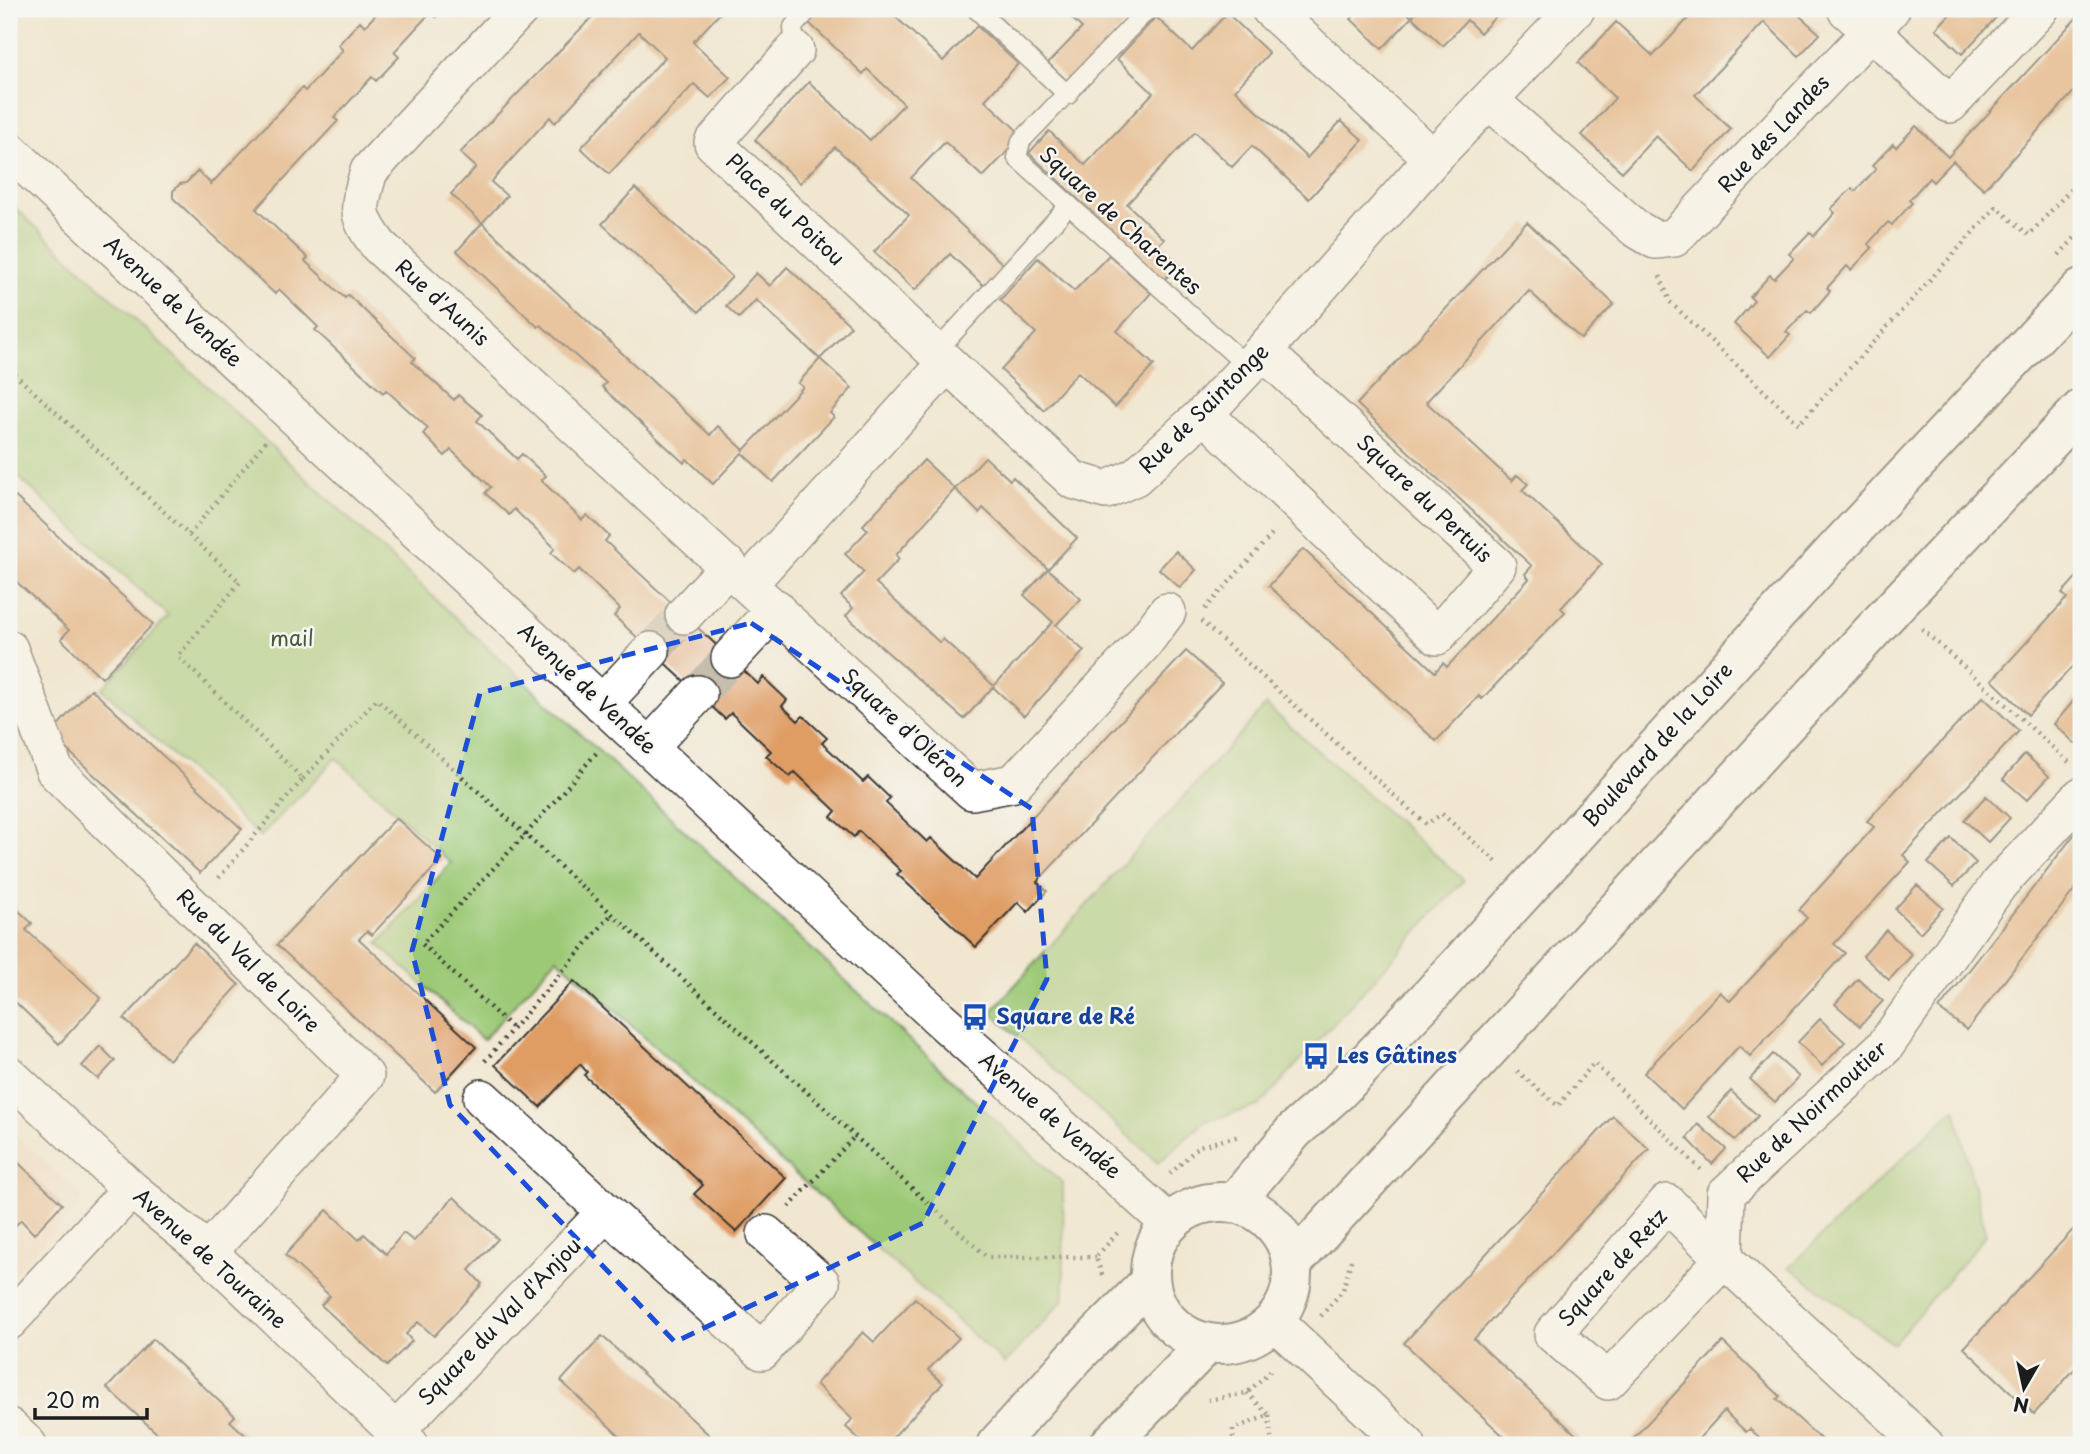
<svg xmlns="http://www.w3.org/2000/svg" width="2090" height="1454" viewBox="0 0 2090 1454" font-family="'Playpen Sans',sans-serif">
	<rect width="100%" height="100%" fill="#f6f6f2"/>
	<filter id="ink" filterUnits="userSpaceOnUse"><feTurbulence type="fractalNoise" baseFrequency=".0143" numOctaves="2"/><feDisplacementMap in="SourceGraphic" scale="14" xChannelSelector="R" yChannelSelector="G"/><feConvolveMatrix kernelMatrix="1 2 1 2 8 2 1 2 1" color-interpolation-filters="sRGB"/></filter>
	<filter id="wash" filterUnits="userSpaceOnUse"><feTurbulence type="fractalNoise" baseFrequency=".00686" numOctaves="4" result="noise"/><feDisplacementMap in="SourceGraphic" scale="28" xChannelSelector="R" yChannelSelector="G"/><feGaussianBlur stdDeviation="1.57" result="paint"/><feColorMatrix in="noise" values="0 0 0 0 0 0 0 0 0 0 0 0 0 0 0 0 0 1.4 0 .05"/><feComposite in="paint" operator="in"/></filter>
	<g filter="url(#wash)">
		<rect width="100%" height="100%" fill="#f1e7d1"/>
		<path fill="#f1d5bc" d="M9 1129 84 1198 9 1280Z"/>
		<path fill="#9cc976" stroke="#5c7249" stroke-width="2" d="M9 202 1063 1183 1064 1299 1005 1364 557 958 483 1040 378 944 451 863 336 758 260 837 102 689 168 616 9 468Z
			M1266 705 1464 880 1259 1106 1206 1121 1158 1163 991 1012Z
			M1955 1108 1986 1235 1893 1344 1789 1267Z"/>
		<g id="blocks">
			<path fill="#df9c64" d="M381 9H444L436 17 431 12 394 52 399 57 376 81 372 77 334 118 338 121 256 209 308 258 305 261 345 298 348 295 415 358 412 362 454 400 458 395 482 415 477 421 517 459 522 454 546 476 541 480 582 520 587 515 609 536 605 541 758 684 763 677 787 700 782 706 798 721 803 716 827 738 822 743 863 782 868 777 890 798 886 803 927 842 931 838 975 879 1186 651 1222 683 1037 882 1047 891 1028 912 1018 902 976 947 897 874 901 871 859 831 854 837 831 817 836 811 795 772 790 777 766 756 771 751 731 713 725 719 614 616 620 609 579 569 574 574 551 553 555 548 514 509 509 515 485 493 491 487 451 450 445 456 423 434 428 428 386 390 383 393 315 330 318 327 279 289 275 294 173 198V191L180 184 186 183 198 171 211 184 302 88 305 91 343 50 338 45 360 21 365 26Z
				M600 9H724L693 42 730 77 710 98 694 84 609 174 581 148 665 57 639 32 555 123 550 117 491 182 507 196 482 223 451 194 476 167 460 153Z
				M817 9H887L943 61 977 26 1018 64 985 100 1022 135 1003 156 983 177 945 142 911 178 1006 267 986 288 950 254 915 290 874 252 909 215 835 147 800 183 755 140 809 82 870 140 904 104 867 69 863 74 806 20Z
				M1062 9H1139L1070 84 1048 63 1082 28Z
				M1360 9H1403L1412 17 1419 9H1503L1480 33 1467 20 1443 46 1412 17 1382 49 1351 19Z
				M1697 9H1792L1820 34 1799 56 1764 22 1695 95 1731 129 1693 171 1656 136 1622 172 1582 135 1615 98 1578 63 1616 22 1653 56Z
				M1955 9H2004L1962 54 1936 29Z
				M1227 13 1269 53 1235 90 1307 158 1341 121 1363 140 1309 199 1252 146 1232 167 1195 132 1127 204 1164 239 1158 245 1179 264 1164 280 1029 153 1049 131 1085 165 1153 93 1117 59 1156 17 1192 51Z
				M2081 13V84L1984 189 1953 161 1933 182 1929 178 1909 200 1912 203 1892 225 1888 222 1868 244 1872 248 1851 270 1847 266 1827 288 1830 291 1811 313 1807 310 1786 332 1790 335 1770 357 1734 324 1754 301 1750 297 1770 275 1774 279 1794 258 1789 254 1810 232 1814 236 1835 213 1831 209 1852 188 1856 191 1876 169 1872 166 1893 144 1896 147 1916 126 1948 157Z
				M635 188 732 277 699 312 602 224Z
				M1527 222 1614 304 1581 339 1529 291 1426 402 1512 481 1517 475 1528 484 1522 490 1602 564 1561 608 1565 612 1523 656 1482 699 1479 696 1436 741 1269 586 1303 549 1435 672 1443 663 1447 667 1529 579 1525 574 1532 566 1357 404Z
				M482 223 710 435 718 426 744 450 803 387 798 383 820 359 852 388 830 413 834 417 773 482 742 453 713 484 687 459 684 463 602 387 606 383 541 325 538 327 457 251Z
				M1109 255 1151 293 1117 331 1154 365 1115 407 1078 372 1044 410 1001 370 1036 333 1000 300 1038 258 1074 291Z
				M787 267 851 326 820 359 756 300 739 318 726 306 756 273 770 286Z
				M985 457 1010 480 1013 477 1077 538 1048 569 1081 599 1056 625 1084 651 1024 716 993 687 964 719 846 616 853 608 841 596 864 572 845 554 868 530 863 525 924 460 955 489 896 555 899 559 876 583 940 643 943 639 994 686 1053 622 1024 595 1048 569 983 508 979 513 955 489Z
				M9 491 153 624 102 678 61 639 69 630 9 575Z
				M1176 551 1196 570 1180 588 1159 569Z
				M2081 572V657L2028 715 1992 680 2067 598 2062 593Z
				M91 689 242 829 200 873 50 734Z
				M1983 697 2019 731 1903 855 1910 862 1834 944 1845 953 1750 1056 1739 1046 1682 1109 1644 1073 1720 992 1730 1001 1807 918 1799 910 1874 827 1867 821Z
				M2076 698 2081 702 2079 747 2054 724Z
				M2025 754 2049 776 2027 800 2003 779Z
				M1986 796 2010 818 1988 842 1964 820Z
				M396 818 442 859 372 935 367 931 359 939 476 1047 435 1092 277 945Z
				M2081 826V881L1967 1030 1939 1009Z
				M1951 838 1976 863 1954 886 1928 863Z
				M1917 885 1943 908 1920 933 1895 909Z
				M9 902 32 923 26 930 101 998 59 1044 9 996Z
				M1886 930 1912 955 1889 980 1863 956Z
				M194 943 239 985 169 1060 124 1019Z
				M1858 979 1883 1001 1860 1026 1835 1004Z
				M574 981 786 1178 736 1232 694 1194 703 1185 584 1075 587 1072 580 1064 540 1107 495 1065Z
				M1820 1019 1845 1042 1822 1066 1798 1042Z
				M100 1046 115 1061 98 1079 82 1066Z
				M1773 1054 1799 1077 1775 1102 1750 1079Z
				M1731 1091 1758 1116 1735 1140 1709 1117Z
				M1613 1116 1649 1149 1474 1339 1587 1445H1513L1404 1343Z
				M1698 1124 1726 1149 1712 1164 1687 1138Z
				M9 1154 62 1204 34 1234 21 1220 9 1232Z
				M454 1197 498 1239 469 1270 482 1284 434 1336 418 1322 406 1334 412 1341 387 1366 321 1305 330 1296 285 1255 327 1210 359 1240 364 1234 386 1254 403 1233 414 1241Z
				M2081 1221V1362L2034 1414 1964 1348Z
				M915 1298 959 1338 928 1370 943 1383 886 1445H866L846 1427 852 1419 816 1384 863 1332 874 1342Z
				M602 1336 720 1445H629L561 1381Z
				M153 1339 235 1416 230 1421 256 1445H170L107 1388Z
				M1723 1342 1780 1396 1777 1399 1827 1445H1768L1750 1429 1746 1432 1724 1411 1693 1445H1627Z"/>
		</g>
	</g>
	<g filter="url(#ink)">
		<use href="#blocks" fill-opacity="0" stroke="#3c3a37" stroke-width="2"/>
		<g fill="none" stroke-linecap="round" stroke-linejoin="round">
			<path stroke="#c6bead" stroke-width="37" stroke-dasharray="37 18" stroke-linecap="butt" d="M651 651 684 615
				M698 694 730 658"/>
			<defs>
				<path id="lane" d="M976 9 1068 95
					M1148 9 1021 141 1017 158 1248 367
					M795 50 793 27 809 9
					M936 352 1069 205"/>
				<path id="street" d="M520 9 369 171C358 209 355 214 379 246L972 791 1014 783 1143 644 1167 612
					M1270 9 1433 158
					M1846 9 1871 31 1891 9
					M795 50 713 143 947 363
					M1489 100 1635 228 1655 240 1674 238 1871 31 1950 104 2040 9
					M9 150 940 1019 1169 1223
					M1204 414 1437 636 1497 566 1263 351
					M749 583 947 363 1073 480 1106 490 1135 477 1204 414 1263 351 1433 158 1576 9
					M684 615 729 566
					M9 649 55 771 365 1076 208 1252
					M730 658 776 608
					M602 704 651 651
					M649 747 698 694
					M9 1075 131 1189 208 1252 410 1445
					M482 1098 606 1212
					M1667 1203 1724 1259 1608 1381 1553 1334Z
					M9 1321 131 1189
					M1274 1321 1407 1445
					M9 1427 28 1445
					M395 1432 606 1212 762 1351 821 1283 766 1234
					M1925 1445 1724 1259 1726 1194 1885 1046 1999 884 2081 796"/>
				<path id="secondary" d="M1150 1273a71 71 0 1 1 142 0a71 71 0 1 1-142 0Z
					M1234 1203 1294 1131 1338 1092 1430 996 1836 549 2081 288
					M1292 1264 1896 605 2081 409
					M996 1445 1075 1357 1150 1281
					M1109 1445 1208 1343"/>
			</defs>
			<use href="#lane" stroke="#3c3a37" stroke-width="21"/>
			<use href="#street" stroke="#3c3a37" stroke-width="40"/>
			<use href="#secondary" stroke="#3c3a37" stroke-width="42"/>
			<path stroke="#3c3a37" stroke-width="4.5" stroke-dasharray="2 5" stroke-linecap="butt" d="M2059 255 2081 231
				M1660 276 1670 302 1799 424 1996 207 2029 235 2081 178
				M9 369 240 582 178 656 303 779 217 880
				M189 535 266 441
				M1205 609 1274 532
				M1201 621 1426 824 1442 814 1499 864
				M1922 629 2069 762
				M303 779 377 699 987 1257H1096
				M511 1027 422 944 525 835 599 750
				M485 1061 612 914
				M1517 1071 1558 1106 1594 1063 1701 1170
				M1170 1174 1199 1146 1240 1136
				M789 1207 855 1136
				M1102 1275 1096 1257 1120 1230
				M1321 1316 1343 1290 1352 1257
				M1208 1400 1247 1393 1273 1368
				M1269 1415 1272 1445
				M1233 1445V1429L1269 1415 1247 1393"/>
			<use href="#lane" stroke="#fff" stroke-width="18"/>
			<use href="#street" stroke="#fff" stroke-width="37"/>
			<use href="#secondary" stroke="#fff" stroke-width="38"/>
		</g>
	</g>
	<path d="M0 0H2090V1454H0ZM751 623 1032 809 1047 979 923 1223 675 1342 450 1105 412 951 480 693Z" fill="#f1e7d1" fill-opacity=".55" fill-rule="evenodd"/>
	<path fill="none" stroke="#1d4ed8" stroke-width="5" stroke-dasharray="14 9" stroke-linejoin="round" d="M751 623 1032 809 1047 979 923 1223 675 1342 450 1105 412 951 480 693Z"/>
	<defs>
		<symbol id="bus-bare" viewBox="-9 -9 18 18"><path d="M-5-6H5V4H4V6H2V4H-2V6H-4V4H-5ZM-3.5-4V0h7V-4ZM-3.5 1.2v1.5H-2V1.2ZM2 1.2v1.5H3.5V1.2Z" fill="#1a4fb4" stroke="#f6f6f2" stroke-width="2.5" paint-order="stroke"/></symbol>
	</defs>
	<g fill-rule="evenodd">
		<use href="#bus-bare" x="956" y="998" width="38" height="38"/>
		<use href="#bus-bare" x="1297" y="1037" width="38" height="38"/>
	</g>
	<g text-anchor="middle" stroke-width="5" stroke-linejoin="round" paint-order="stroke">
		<g font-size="21" fill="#1c1c1c" stroke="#f6f6f2">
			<text transform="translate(1774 134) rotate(-47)" y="7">Rue des Landes</text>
			<text transform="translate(785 210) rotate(43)" y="7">Place du Poitou</text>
			<text transform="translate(1120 221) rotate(42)" y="7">Square de Charentes</text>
			<text transform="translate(173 302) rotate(43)" y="7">Avenue de Vendée</text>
			<text transform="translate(442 303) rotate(42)" y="7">Rue d'Aunis</text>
			<text transform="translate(1204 409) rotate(-45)" y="7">Rue de Saintonge</text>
			<text transform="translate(1424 499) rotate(43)" y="7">Square du Pertuis</text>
			<text transform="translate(587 689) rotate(43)" y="7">Avenue de Vendée</text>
			<text transform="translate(904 728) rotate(43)" y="7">Square d'Oléron</text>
			<text transform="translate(1658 745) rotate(-48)" y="7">Boulevard de la Loire</text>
			<text transform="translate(248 961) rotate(45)" y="7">Rue du Val de Loire</text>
			<text transform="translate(1812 1112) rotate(-43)" y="7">Rue de Noirmoutier</text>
			<text transform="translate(1050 1116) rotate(41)" y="7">Avenue de Vendée</text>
			<text transform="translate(210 1259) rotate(42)" y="7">Avenue de Touraine</text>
			<text transform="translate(1613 1268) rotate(-48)" y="7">Square de Retz</text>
			<text transform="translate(500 1322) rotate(-46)" y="7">Square du Val d'Anjou</text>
		</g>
		<g font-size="21" fill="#49593c" stroke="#f6f6f2">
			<text x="292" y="646">mail</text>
		</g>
		<g font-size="21" font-weight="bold" fill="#164399" stroke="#f6f6f2" text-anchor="start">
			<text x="996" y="1024">Square de Ré</text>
			<text x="1337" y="1063">Les Gâtines</text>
		</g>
	</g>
	<rect width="2090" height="1454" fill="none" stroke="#f6f6f2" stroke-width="35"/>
	<g transform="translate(2024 1388) rotate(189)" stroke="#f6f6f2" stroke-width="5" paint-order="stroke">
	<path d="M0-5L12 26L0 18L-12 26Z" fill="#1c1c1c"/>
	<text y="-10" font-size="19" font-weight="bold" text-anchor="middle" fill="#1c1c1c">N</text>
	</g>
	<path d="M35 1408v10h112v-10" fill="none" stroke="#1c1c1c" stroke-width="3.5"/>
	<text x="46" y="1408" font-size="21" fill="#1c1c1c" stroke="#f6f6f2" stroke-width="5" paint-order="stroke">20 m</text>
</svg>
